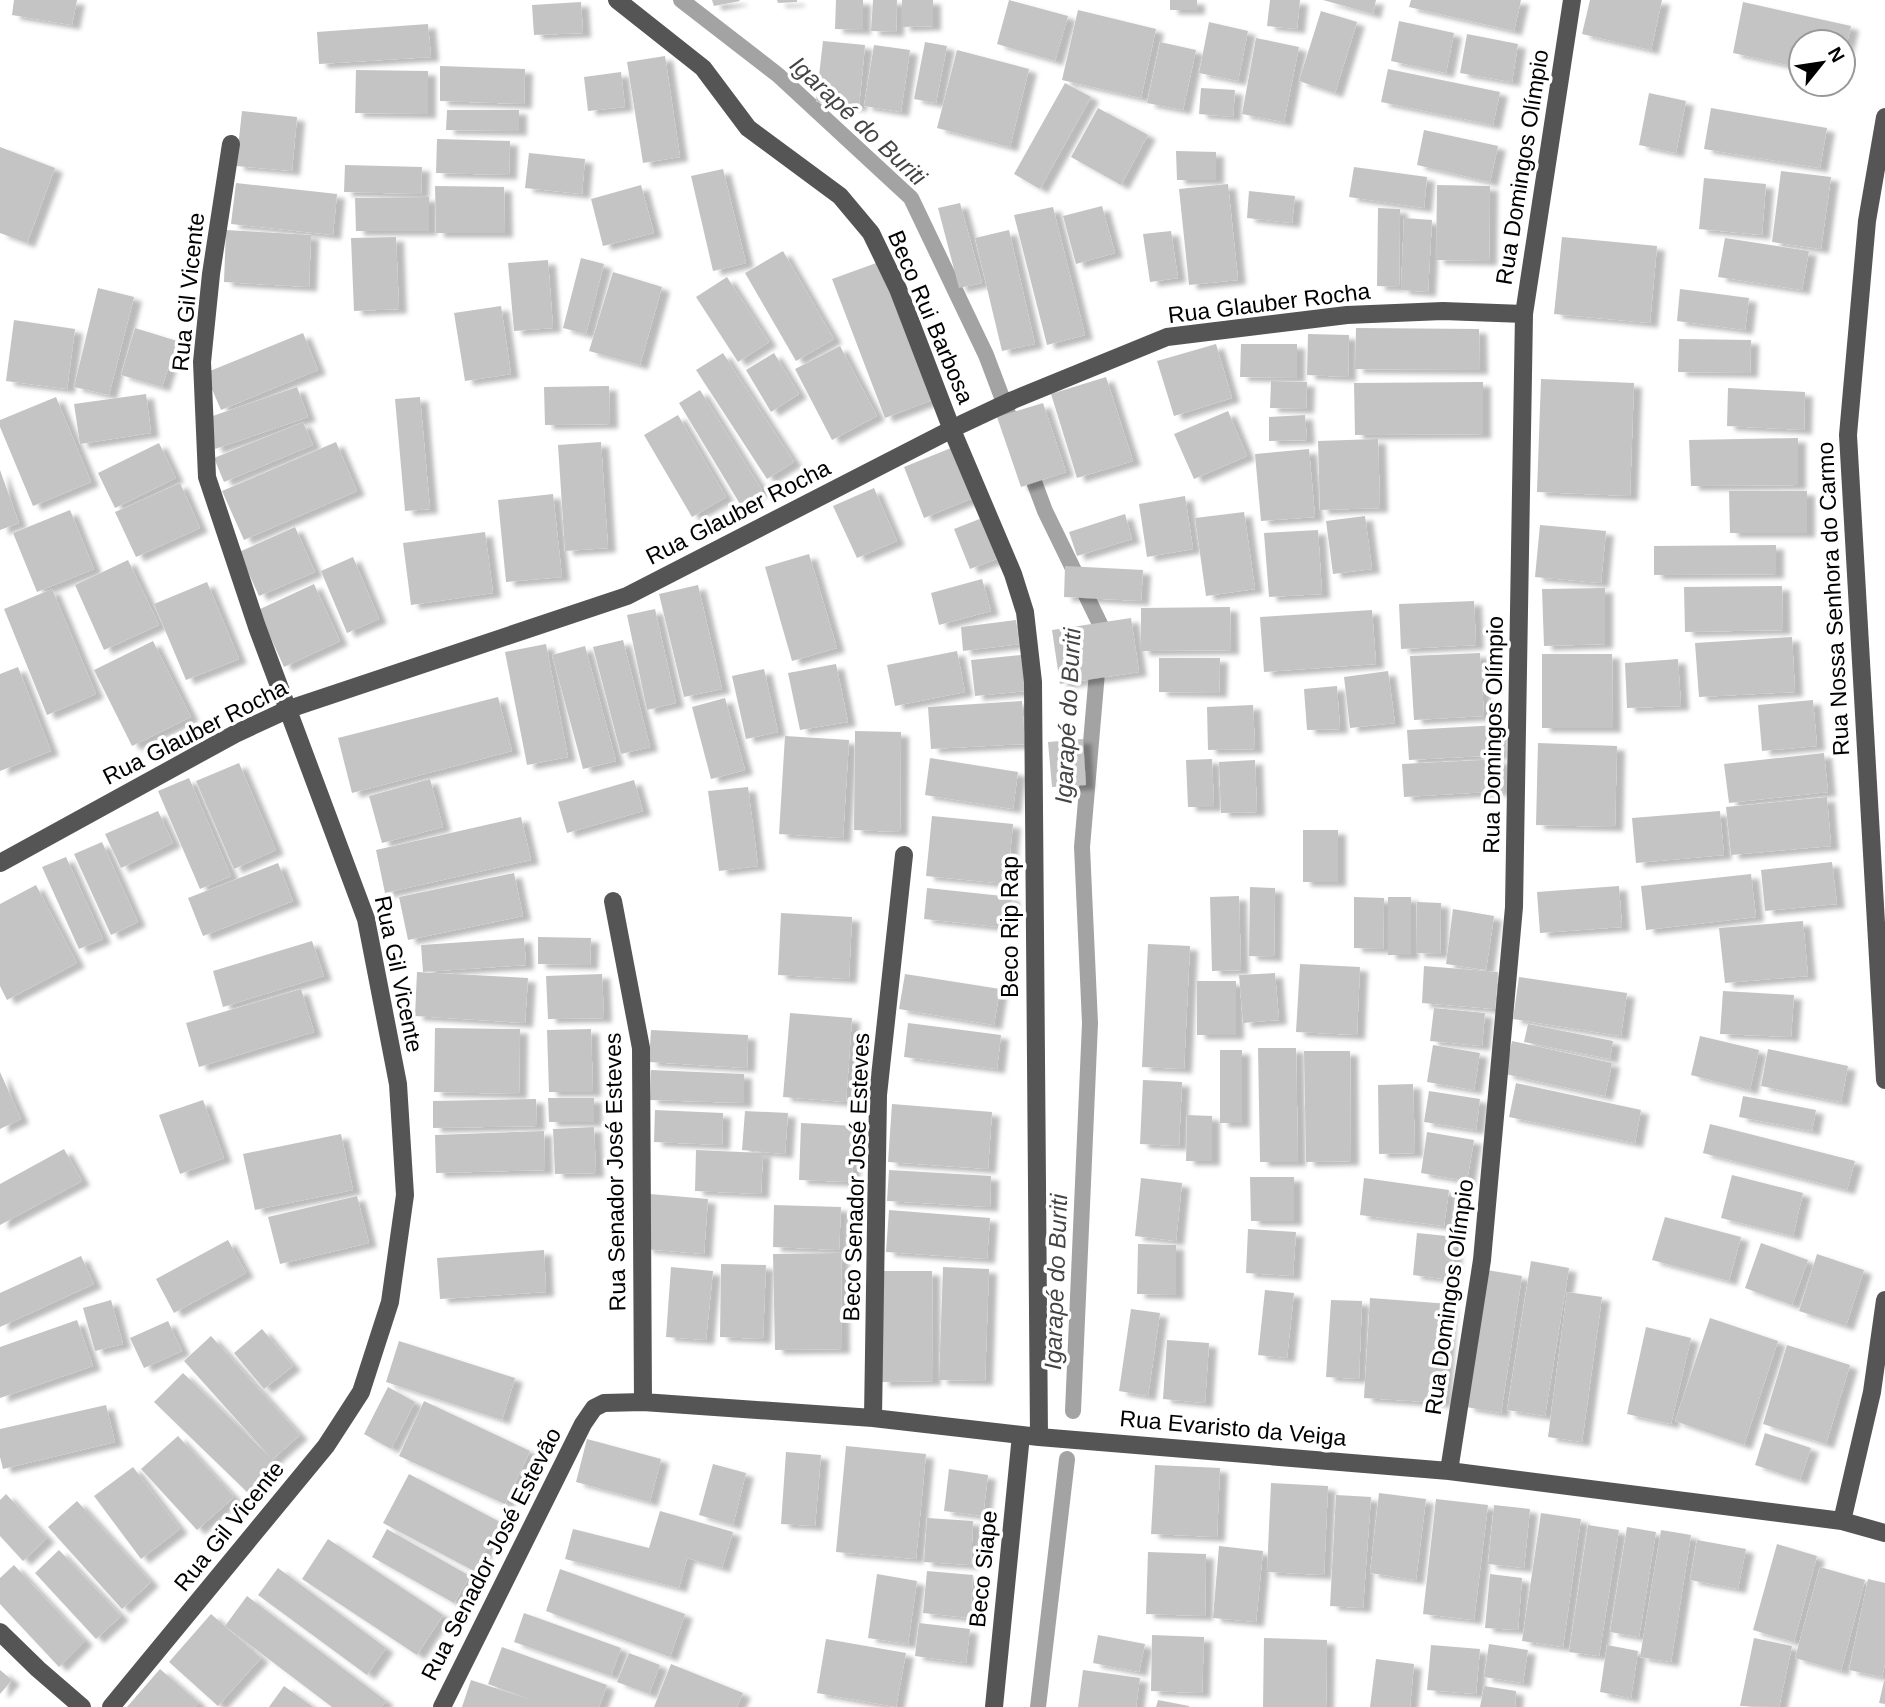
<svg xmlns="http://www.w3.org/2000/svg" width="1885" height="1707" viewBox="0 0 1885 1707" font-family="Arial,sans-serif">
	<defs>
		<filter id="shadow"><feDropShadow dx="8" dy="4.5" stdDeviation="2" flood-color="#0004"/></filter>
	</defs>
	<rect width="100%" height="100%" fill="#fff"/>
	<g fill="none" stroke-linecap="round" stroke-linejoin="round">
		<path stroke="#a3a3a3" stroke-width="16" d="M681 0 778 75 911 198 986 355 1009 416
			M1027 463 1045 511 1101 626 1082 847 1090 1023 1073 1411
			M1038 1707 1067 1459"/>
	</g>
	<path fill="#c4c4c4" filter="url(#shadow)" d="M14 0H77L72 25 12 15Z
		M712 0H739L740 1 714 6Z
		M777 0H797V2L778 3Z
		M836 0H863V30L835 29Z
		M873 0H897L896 32 871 31Z
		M902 0H933V26L902 27Z
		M1009 0 1068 16 1055 61 997 44Z
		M1170 0H1197V10H1170Z
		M1270 0H1300L1297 29 1267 26Z
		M1323 0H1376L1373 14Z
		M1411 0H1521L1514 31 1409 7Z
		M1590 0H1662L1651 50 1582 34Z
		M581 2 583 33 534 35 532 5Z
		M1743 2 1851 26 1844 55 1843 42H1801V68L1733 53Z
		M1078 10 1156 29 1141 98 1062 80Z
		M1321 11 1357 22 1335 93 1299 81Z
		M1399 21 1454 33 1446 73 1391 61Z
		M1209 22 1248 31 1238 81 1199 73Z
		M428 24 431 57 319 64 317 32Z
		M1467 34 1518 44 1512 82 1460 73Z
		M1256 38 1299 47 1284 122 1242 114Z
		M823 41 865 45 859 107 816 102Z
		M925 42 947 46 936 103 914 99Z
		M1160 42 1196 50 1183 110 1147 103Z
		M874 45 910 50 901 112 864 106Z
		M957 50 1029 69 1010 147 937 128Z
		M665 56 680 157 643 163 627 62Z
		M440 66 525 69 524 104 440 101Z
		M1388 69 1500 92 1493 125 1381 102Z
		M356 70 428 71V114L355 113Z
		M621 72 625 107 588 111 584 77Z
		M1065 83 1091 97 1040 189 1014 174Z
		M1201 88 1235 90 1233 117 1199 114Z
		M1649 93 1686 101 1676 153 1639 145Z
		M1098 108 1148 135 1121 185 1071 157Z
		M1711 108 1827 128 1820 168 1704 149Z
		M447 110H519V131L446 130Z
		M242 111 297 117 292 171 236 166Z
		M1424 130 1498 146 1490 182 1417 165Z
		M437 139 510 141 509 175 436 173Z
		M0 147 55 168 27 243 0 233Z
		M1176 151 1216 152V180H1177Z
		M529 153 585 159 582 194 525 188Z
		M345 165 422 167 421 194 344 192Z
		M1354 167 1427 177 1424 208 1349 197Z
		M723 169 746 263 713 271 691 176Z
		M1781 171 1831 177 1821 249 1772 242Z
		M1704 178 1766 184 1762 235 1699 229Z
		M236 183 337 194 333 235 231 224Z
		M1228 184 1238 280 1189 285 1179 189Z
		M641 185 654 233 603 246 591 199Z
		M1437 185 1490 186 1489 261 1436 260Z
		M435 186 504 187 505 233H436Z
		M1249 191 1295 196 1292 223 1247 218Z
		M429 197V231H356L355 198Z
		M960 203 982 283 959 288 938 208Z
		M1102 206 1115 253 1076 264 1063 216Z
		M1053 207 1085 335 1047 345 1014 215Z
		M1378 208 1400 209 1399 287 1377 286Z
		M1404 218 1432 220 1428 292 1401 290Z
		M226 230 311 235 309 287 224 282Z
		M1009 230 1035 344 1002 351 975 238Z
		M1171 231 1178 278 1150 282 1143 234Z
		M396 237 399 309 354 311 351 238Z
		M1562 237 1657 246 1650 323 1554 314Z
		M1725 238 1809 251 1802 290 1718 277Z
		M783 251 834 339 796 361 745 273Z
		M581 258 604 264 586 334 563 328Z
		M548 260 553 328 514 331 508 263Z
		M879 262 932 400 885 418 832 279Z
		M613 272 662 287 640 365 589 351Z
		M727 277 769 342 738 362 696 297Z
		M98 288 134 297 109 395 74 387Z
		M1680 289 1749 298 1745 330 1677 321Z
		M501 306 511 374 465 381 454 313Z
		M14 320 75 329 67 389 6 381Z
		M135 328 177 341 162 387 121 375Z
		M1356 328 1479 329 1480 370 1355 369Z
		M303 333 318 370 221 410 205 373Z
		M1308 334 1349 335 1348 377 1307 375Z
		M1679 339 1751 340 1750 373 1678 372Z
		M1216 344 1232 398 1174 416 1157 361Z
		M1241 344H1297V378L1240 377Z
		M840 346 877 416 832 440 795 369Z
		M723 353 794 462 767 479 696 370Z
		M774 353 799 394 771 412 746 370Z
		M1106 377 1133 461 1077 478 1051 394Z
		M1541 379 1634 383 1630 496 1537 492Z
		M1271 381 1307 382 1306 409 1270 408Z
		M1483 382V434L1355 435 1354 383Z
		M609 386 610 424 545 425 544 387Z
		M297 387 308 417 215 449 204 419Z
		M1728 388 1805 392 1804 430 1727 426Z
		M700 390 762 490 740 504 679 403Z
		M146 394 151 433 80 444 74 404Z
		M56 397 91 482 33 506 0 427V420Z
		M420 397 430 509 405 511 395 399Z
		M1043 403 1066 472 1021 487 997 417Z
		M1228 411 1247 456 1194 479 1174 434Z
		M678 415 726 497 692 517 644 435Z
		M1305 415 1307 440 1269 441V417Z
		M303 422 313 445 224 482 214 458Z
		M1798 438V485L1691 486 1689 440Z
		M1378 439 1380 508 1320 510 1318 441Z
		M336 442 357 491 244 540 222 491Z
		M601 442 608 548 565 551 558 445Z
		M159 443 176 478 115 508 98 473Z
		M951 448 973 498 924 518 904 467Z
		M1309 449 1315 517 1261 521 1255 454Z
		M0 470 19 523 0 530Z
		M180 483 200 528 136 557 115 512Z
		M874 488 897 541 857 558 833 506Z
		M1729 491H1807V533H1730Z
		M553 494 562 577 506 582 498 500Z
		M1185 496 1193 549 1147 557 1139 504Z
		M70 510 94 569 37 592 13 533Z
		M1244 512 1255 589 1206 596 1195 518Z
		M1125 514 1132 539 1077 556 1069 532Z
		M1365 516 1372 569 1333 574 1326 521Z
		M982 518 999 558 970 569 954 529Z
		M1540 525 1606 531 1601 583 1535 577Z
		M295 527 315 572 259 596 239 552Z
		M1318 530 1322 594 1269 597 1264 533Z
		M485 532 493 593 411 605 403 543Z
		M1776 545V574L1654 575V546Z
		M809 554 837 648 792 661 765 567Z
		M353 557 379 619 347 633 321 571Z
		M128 560 159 625 104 650 75 585Z
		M1065 566 1143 570 1141 601 1064 597Z
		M982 579 991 611 939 625 931 593Z
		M207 582 239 659 186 680 154 604Z
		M314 584 340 641 284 667 258 610Z
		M698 585 722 689 684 697 659 594Z
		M1782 586 1783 630 1685 632 1684 587Z
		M1605 588V644L1544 646 1542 589Z
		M52 589 96 694 47 715 4 609Z
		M1474 601 1476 645 1401 649 1399 604Z
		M1230 607 1231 650 1141 651V608Z
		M655 609 676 703 647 710 627 615Z
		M1372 610 1376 664 1264 672 1260 617Z
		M1131 618 1139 672 1060 684 1052 630Z
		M1016 620 1019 644 963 651 961 627Z
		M1792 637 1795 692 1699 697 1695 643Z
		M623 640 650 747 621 754 593 647Z
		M153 641 191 717 132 746 94 670Z
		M546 644 568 757 527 765 505 652Z
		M585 646 616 761 583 769 552 655Z
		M957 651 965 692 895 706 887 665Z
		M1480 653 1484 716 1414 720 1410 656Z
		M1542 654H1612L1613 728H1542Z
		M1021 655 1025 691 975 696 971 660Z
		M1159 658H1220L1219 693 1159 692Z
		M1678 659 1681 706 1627 708 1625 663Z
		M836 664 848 722 800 730 788 673Z
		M18 667 51 751 0 771V674Z
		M764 669 778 732 746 739 732 676Z
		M1388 671 1395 723 1350 728 1344 677Z
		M1337 686 1340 729 1307 730 1304 689Z
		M498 697 512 751 352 793 338 738Z
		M725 698 745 770 711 779 692 707Z
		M1813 700 1817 746 1762 751 1758 705Z
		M1022 701 1025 744 931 749 928 707Z
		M1253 705 1255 749 1208 750 1207 707Z
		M1499 725 1500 755 1409 760 1407 730Z
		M855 731 901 732 900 832 854 830Z
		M785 736 849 740 843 838 779 834Z
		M1083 739 1086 785 1052 787 1048 742Z
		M1538 743 1617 746 1615 827 1536 825Z
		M1824 753 1828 792 1729 803 1724 764Z
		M930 758 1018 772 1013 809 925 795Z
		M1212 759 1214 807H1188L1186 760Z
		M1502 759 1504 791 1404 797 1402 764Z
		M1255 760 1257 812 1221 813 1219 762Z
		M239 763 276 850 234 869 196 781Z
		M189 778 231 876 200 889 158 791Z
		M430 779 443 827 382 843 369 796Z
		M634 780 643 811 567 833 558 802Z
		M748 787 758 866 719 871 708 791Z
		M1827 797 1831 846 1731 855 1726 807Z
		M158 811 173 843 121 868 105 834Z
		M1720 811 1724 855 1636 863 1632 818Z
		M932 816 1013 824 1007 884 926 876Z
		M521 817 531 860 385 893 376 850Z
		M1303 830H1338V882H1303Z
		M102 842 138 922 111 935 74 854Z
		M66 857 103 939 79 949 42 867Z
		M1832 862 1837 904 1765 911 1761 870Z
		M278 863 293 901 203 936 188 898Z
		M514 873 523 916 408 940 399 897Z
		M1751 874 1756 917 1646 930 1641 886Z
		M36 885 77 963 7 1000 0 986V904Z
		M1619 886 1622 927 1540 933 1537 892Z
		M1250 887 1275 888 1274 957 1249 956Z
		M927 888 1012 897 1009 928 924 919Z
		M1239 896 1241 970 1212 971 1210 897Z
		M1354 897 1384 898 1383 949 1354 948Z
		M1388 897H1411V955H1388Z
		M1417 902 1441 903 1440 954 1416 953Z
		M1453 909 1494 916 1486 970 1446 964Z
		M781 913 852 917 849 979 778 975Z
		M1803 921 1808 976 1725 983 1719 928Z
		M538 937 591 938 590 965 538 964Z
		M524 938 526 965 423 972 421 945Z
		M312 941 324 976 223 1007 213 971Z
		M1148 944 1190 946 1184 1069 1142 1067Z
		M1300 964 1360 967 1357 1035 1296 1032Z
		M1424 966 1498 972 1495 1009 1422 1003Z
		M417 972 528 978 525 1023 415 1016Z
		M1275 973 1279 1020 1243 1023 1239 975Z
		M602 974 604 1018 548 1019 546 976Z
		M905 974 1000 989 994 1025 899 1009Z
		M1519 977 1627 993 1621 1036 1513 1019Z
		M1197 981H1236V1035H1197Z
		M301 989 314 1032 199 1067 186 1023Z
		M1723 991 1794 995 1791 1037 1720 1034Z
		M1434 1008 1485 1013 1482 1046 1430 1041Z
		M790 1013 852 1018 846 1102 783 1097Z
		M908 1023 1001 1035 997 1069 904 1057Z
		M1528 1024 1613 1041 1610 1059 1524 1042Z
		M435 1028 520 1029 519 1094 434 1092Z
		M591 1029 593 1092H549L547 1030Z
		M651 1030 748 1035 747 1068 649 1062Z
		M1700 1036 1759 1050 1750 1090 1691 1075Z
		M1512 1041 1612 1063 1605 1096 1505 1074Z
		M1433 1045 1480 1053 1474 1090 1427 1082Z
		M1258 1048H1296L1298 1162H1260Z
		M1768 1049 1848 1066 1841 1102 1761 1086Z
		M1220 1050H1242V1123H1220Z
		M1304 1051H1350L1351 1161 1306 1162Z
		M651 1070 744 1074V1103L650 1100Z
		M0 1072 21 1119 0 1129Z
		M1143 1080 1182 1082 1179 1146 1140 1144Z
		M1516 1083 1641 1110 1635 1143 1509 1117Z
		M1413 1084 1415 1153 1379 1154 1378 1085Z
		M1429 1091 1480 1099 1476 1130 1424 1122Z
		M1743 1096 1816 1110 1812 1131 1739 1117Z
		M548 1098H594V1122H549Z
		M536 1099 537 1126 433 1128V1101Z
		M203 1100 224 1158 180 1174 159 1115Z
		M892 1104 992 1112 988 1169 888 1162Z
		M655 1110 723 1113 722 1145 654 1142Z
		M745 1111 788 1113 785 1154 742 1150Z
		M1187 1115 1212 1116V1161H1186Z
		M801 1123 854 1126 852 1182 799 1180Z
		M1710 1124 1855 1161 1847 1190 1703 1153Z
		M594 1127 596 1173 555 1174 553 1129Z
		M544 1131 545 1170 436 1173 435 1135Z
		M1427 1132 1474 1140 1467 1181 1421 1173Z
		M341 1134 353 1190 255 1210 243 1154Z
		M64 1149 82 1181 0 1225V1184Z
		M696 1150 763 1153 761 1194 695 1191Z
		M889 1170 991 1176 990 1207 887 1201Z
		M1732 1175 1803 1193 1793 1236 1721 1218Z
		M1250 1177H1294V1221H1251Z
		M1141 1178 1182 1183 1176 1241 1135 1236Z
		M1364 1178 1449 1190 1444 1226 1360 1215Z
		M650 1194 708 1199 704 1254 645 1249Z
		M357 1196 369 1243 280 1264 268 1217Z
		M774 1205 841 1207 839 1250 773 1247Z
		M889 1210 990 1218 987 1259 886 1252Z
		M1665 1217 1741 1237 1729 1281 1652 1260Z
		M1248 1229 1296 1232 1293 1276 1246 1273Z
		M1417 1233 1456 1237 1452 1280 1413 1275Z
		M228 1240 246 1273 174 1313 156 1279Z
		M1761 1243 1808 1260 1792 1305 1745 1288Z
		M1138 1244 1176 1245V1295L1137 1294Z
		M544 1250 546 1292 440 1299 437 1258Z
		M841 1253 842 1349 775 1350 773 1254Z
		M1817 1254 1864 1270 1846 1326 1799 1311Z
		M81 1256 94 1284 0 1327V1293Z
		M1531 1261 1569 1268 1545 1416 1507 1410Z
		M721 1264 766 1265 763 1339 720 1337Z
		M671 1267 713 1271 706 1340 666 1337Z
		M943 1267 989 1269 985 1381 939 1380Z
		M1487 1270 1522 1276 1501 1413 1466 1407Z
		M881 1271H932L933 1381 881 1382Z
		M1265 1290 1294 1293 1287 1358 1258 1355Z
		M1567 1292 1602 1297 1582 1442 1548 1437Z
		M1370 1298 1450 1304 1443 1403 1364 1398Z
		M111 1300 123 1344 95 1351 83 1308Z
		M1331 1300 1362 1301 1359 1379 1326 1377Z
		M1131 1309 1160 1313 1148 1396 1119 1391Z
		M1710 1318 1778 1341 1744 1445 1675 1421Z
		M77 1320 93 1366 0 1398V1347Z
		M168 1321 182 1351 144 1368 130 1338Z
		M1646 1327 1691 1338 1671 1424 1627 1414Z
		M262 1329 293 1366 264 1389 234 1353Z
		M211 1336 300 1435 272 1460 275 1463 247 1492 154 1402 183 1373 270 1457 184 1361Z
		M1167 1340 1209 1343 1205 1403 1163 1399Z
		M399 1341 515 1378 502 1420 386 1382Z
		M1787 1345 1850 1365 1826 1444 1763 1424Z
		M388 1387 415 1402 391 1449 364 1434Z
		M424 1401 530 1451 505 1504 399 1456Z
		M106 1405 115 1442 3 1469 0 1457V1429Z
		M1765 1433 1811 1448 1800 1480 1755 1465Z
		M178 1436 234 1497 197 1530 141 1469Z
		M587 1439 661 1459 650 1502 576 1482Z
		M846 1446 926 1454 916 1559 836 1552Z
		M786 1452 821 1455 815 1526 781 1524Z
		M713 1464 746 1473 733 1525 699 1515Z
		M1155 1465 1220 1468 1217 1537 1151 1534Z
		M133 1467 180 1529 141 1559 94 1496Z
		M949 1469 988 1475 983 1516 944 1511Z
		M409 1474 500 1522 474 1571 383 1523Z
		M1271 1483 1328 1486 1324 1575 1267 1572Z
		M1379 1493 1426 1499 1416 1580 1370 1573Z
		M6 1494 47 1538 23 1561 0 1536V1500Z
		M1336 1495 1371 1497 1363 1608 1330 1606Z
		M1436 1499 1488 1505 1474 1620 1423 1614Z
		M77 1501 151 1582 122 1609 48 1527Z
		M1494 1505 1530 1509 1524 1568 1488 1564Z
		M660 1511 733 1532 722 1568 687 1558 679 1588 565 1559 573 1529 649 1548Z
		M1541 1513 1581 1519 1563 1647 1522 1641Z
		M927 1518 973 1521 971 1565 924 1562Z
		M1588 1525 1619 1530 1599 1656 1569 1652Z
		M1627 1527 1656 1532 1639 1637 1610 1632Z
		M387 1529 470 1576 454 1603 372 1557Z
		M1661 1530 1691 1535 1671 1662 1640 1657Z
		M328 1539 443 1615 417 1655 302 1579Z
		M1697 1540 1746 1549 1738 1589 1690 1580Z
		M1777 1544 1817 1556 1794 1642 1753 1630Z
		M1219 1546 1263 1551 1256 1622 1213 1618Z
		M59 1550 121 1616 96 1639 35 1573Z
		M1148 1552 1206 1554 1205 1616 1146 1614Z
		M14 1565 85 1641 59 1667 0 1604V1578Z
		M1820 1567 1865 1580 1841 1671 1795 1658Z
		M278 1568 386 1648 367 1675 258 1595Z
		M560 1569 685 1614 670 1657 546 1611Z
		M927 1571 973 1575 970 1618 923 1613Z
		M877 1574 917 1581 908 1644 868 1638Z
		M1490 1574 1522 1578 1518 1630 1485 1628Z
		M1868 1579 1885 1583V1664L1882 1677 1849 1670Z
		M247 1596 386 1701 381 1707H332L225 1626Z
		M524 1613 621 1648 611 1676 514 1642Z
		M211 1614 261 1658 218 1706 169 1662Z
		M919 1623 970 1629 966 1663 915 1656Z
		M1098 1635 1145 1644 1139 1672 1093 1663Z
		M1152 1635 1204 1637 1202 1693 1151 1691Z
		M1264 1638 1327 1640 1326 1707H1263Z
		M1754 1638 1792 1646 1779 1707 1740 1706Z
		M826 1639 906 1653 896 1707 817 1693Z
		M1489 1644 1528 1650 1523 1683 1484 1677Z
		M1431 1645 1480 1649 1476 1694 1427 1690Z
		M1607 1645 1638 1651 1631 1698 1600 1692Z
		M502 1647 607 1685 599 1707H462L471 1680 534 1701 488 1684Z
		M629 1653 660 1665 649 1694 617 1682Z
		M1376 1659 1414 1664 1410 1707H1370Z
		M671 1664 743 1693 737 1707H654Z
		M160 1669 199 1703 195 1707H127Z
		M0 1670 12 1680 0 1694Z
		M1083 1670 1140 1678 1136 1707H1078Z
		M1884 1681H1885V1704L1879 1703Z
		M284 1686 313 1707H269Z
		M1484 1686 1516 1691 1515 1707H1480Z
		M1158 1700 1189 1706V1707H1156Z"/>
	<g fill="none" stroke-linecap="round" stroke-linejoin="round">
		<path stroke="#555" stroke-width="18" d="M617 0 703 68 748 128 840 196 871 233 898 289 952 430 1013 574 1025 612 1033 682 1039 1437
			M1885 117 1867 221 1848 435 1885 1080
			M0 863 235 734 289 709 627 596 962 424 1013 400 1167 337 1347 315 1443 311 1524 314
			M613 901 641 1048 643 1402
			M873 1418 878 1095 904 855
			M1449 1471 1482 1260 1514 907 1524 314 1572 0
			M1842 1521 1872 1392 1885 1300
			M0 1632 38 1669 82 1707
			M111 1707 326 1446 361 1392 390 1302 405 1195 398 1084 366 919 257 627 207 477 202 362 211 274 231 144
			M442 1707 583 1424 594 1408 604 1403 643 1402 873 1418 1039 1437 1449 1471 1842 1521 1885 1533
			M994 1707 1021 1435"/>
	</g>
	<g text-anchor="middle" stroke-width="7" stroke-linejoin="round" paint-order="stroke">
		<g font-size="23" fill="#000" stroke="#fff">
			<text transform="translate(1522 167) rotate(-81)" y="8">Rua Domingos Olímpio</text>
			<text transform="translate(188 292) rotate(-84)" y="8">Rua Gil Vicente</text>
			<text transform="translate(1269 303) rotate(-7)" y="8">Rua Glauber Rocha</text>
			<text transform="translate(931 317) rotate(67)" y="8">Beco Rui Barbosa</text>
			<text transform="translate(738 512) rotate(-27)" y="8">Rua Glauber Rocha</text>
			<text transform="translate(1833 599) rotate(-93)" y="8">Rua Nossa Senhora do Carmo</text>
			<text transform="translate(195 732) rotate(-27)" y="8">Rua Glauber Rocha</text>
			<text transform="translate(1493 735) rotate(-89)" y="8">Rua Domingos Olímpio</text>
			<text transform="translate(1010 927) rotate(-90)" y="8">Beco Rip Rap</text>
			<text transform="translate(399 974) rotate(78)" y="8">Rua Gil Vicente</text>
			<text transform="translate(615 1172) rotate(-91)" y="8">Rua Senador José Esteves</text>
			<text transform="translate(856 1177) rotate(-88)" y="8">Beco Senador José Esteves</text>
			<text transform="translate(1449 1297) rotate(-82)" y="8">Rua Domingos Olímpio</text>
			<text transform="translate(1233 1428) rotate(5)" y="8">Rua Evaristo da Veiga</text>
			<text transform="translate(229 1526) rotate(-51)" y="8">Rua Gil Vicente</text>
			<text transform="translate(491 1554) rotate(-63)" y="8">Rua Senador José Estevão</text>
			<text transform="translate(983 1569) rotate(-84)" y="8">Beco Siape</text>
		</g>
		<g font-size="24" font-style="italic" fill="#444" stroke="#fff">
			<text transform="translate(858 121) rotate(43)" y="8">Igarapé do Buriti</text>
			<text transform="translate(1068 716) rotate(-87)" y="8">Igarapé do Buriti</text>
			<text transform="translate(1056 1282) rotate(-88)" y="8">Igarapé do Buriti</text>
		</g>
	</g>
	<g transform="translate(1822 63) rotate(60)"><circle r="33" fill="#ffffff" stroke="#999999" stroke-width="2"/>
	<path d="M0-5L12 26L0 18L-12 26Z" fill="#000000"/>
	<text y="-10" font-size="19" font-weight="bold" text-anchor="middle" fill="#000000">N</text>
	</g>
</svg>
